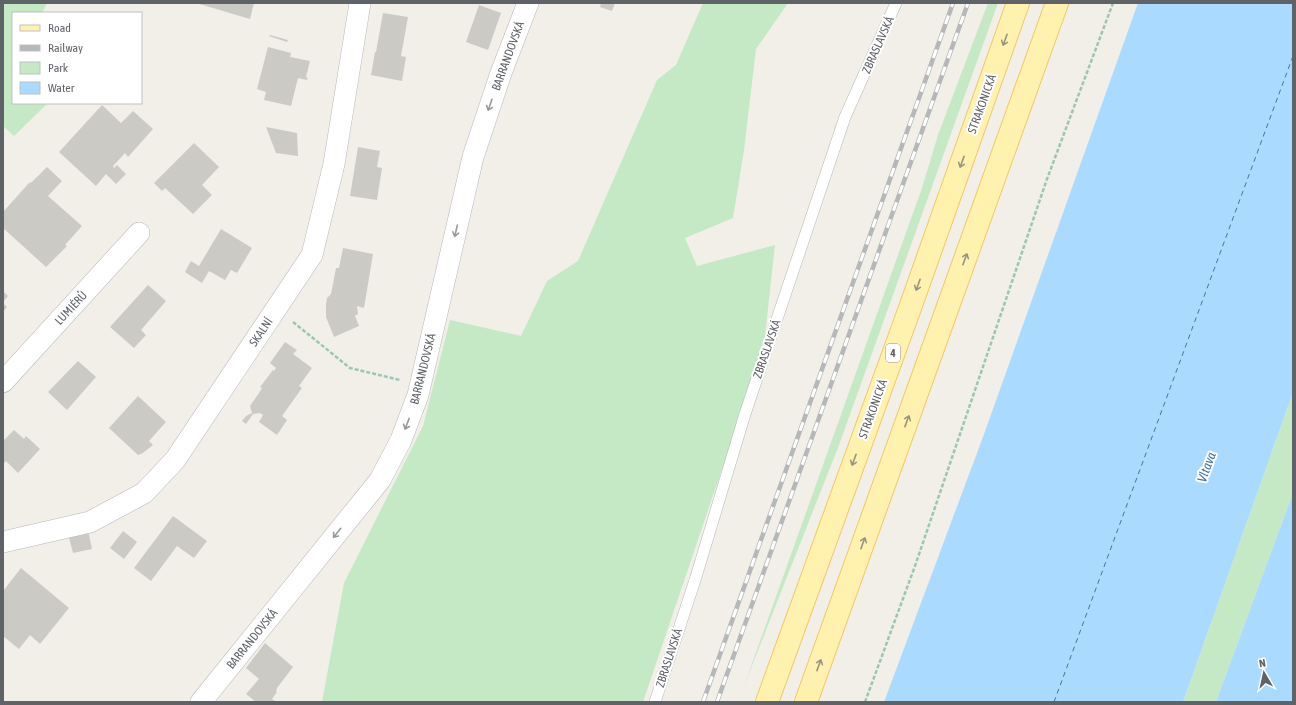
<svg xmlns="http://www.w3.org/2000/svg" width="1296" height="705" viewBox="0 0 1296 705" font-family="'Asap Condensed',sans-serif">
	<rect width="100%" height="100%" fill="#f1efe8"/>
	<path fill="#c5e8c5" d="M3 3H47L42 13H13V103H48L14 136 3 126Z
		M703 3H788L756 49 744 150 733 218 685 238 697 266 775 245 764 345 643 702H322L344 583 423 426 450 320 521 336 547 281 578 261 657 80 676 65Z
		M988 3H998L839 445 744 686 922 188 938 135Z
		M1293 392V493L1216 702H1183Z"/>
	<path fill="#aadaff" d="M1138 3H1293V392L1183 702H884L983 437Z
		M1293 493V702H1216Z"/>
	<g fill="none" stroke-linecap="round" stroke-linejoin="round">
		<path stroke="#4174aa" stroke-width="1" stroke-dasharray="5 4" stroke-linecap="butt" d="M1054 702 1293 56"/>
	</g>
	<path fill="#cccac5" d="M196 3H254L250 19Z
		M601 3H615L612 11 600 7Z
		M479 5 501 13 488 50 466 42Z
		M383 13 408 17 401 56 406 57 402 81 371 75 375 52H376Z
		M270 35 288 40 287 42 269 36Z
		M268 47 291 53 290 57 310 61 306 77 308 78 307 80 298 78 291 106 264 100 266 92 257 89Z
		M102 105 121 123 133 111 153 129 128 157 125 153 113 166 114 168 117 165 126 174 116 184 106 174 96 186 59 152Z
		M266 127 297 133 298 156 276 153Z
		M194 143 219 167 202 185 212 195 193 214 165 188 162 191 154 183Z
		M358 147 380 151 377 167 382 168 377 200 350 196Z
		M47 167 62 181 48 196 82 226 65 245 67 246 46 267 3 228V212L29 183 32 182Z
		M221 229 252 248 237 273 231 270 225 280 209 271 202 283 185 272 191 261 199 266Z
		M343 248 373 254 364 308 357 306 358 314 355 316 359 326 334 337 326 317V304L327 298 331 294 336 268H339Z
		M148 285 166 301 141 330 146 335 134 348 110 327Z
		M3 291 8 296 3 302Z
		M3 303 7 307 3 312Z
		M285 342 297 350 293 354 312 368 299 386 302 388 282 416 287 420 277 435 259 422 263 415 260 413 253 414 246 424 242 421 246 416 252 413 250 406 259 393 262 388 260 387 273 370 274 371 276 368 270 363Z
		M78 361 96 377 67 410 48 392Z
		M138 396 166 422 149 441 153 445 143 453 138 455 109 428Z
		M14 430 24 439 26 436 40 449 18 473 6 461 3 464V441Z
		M173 516 207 541 194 558 177 546 151 581 134 568Z
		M88 530 92 549 73 553 68 534Z
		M123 531 137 542 124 559 110 548Z
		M21 568 69 608 40 644 30 635 19 649 3 636V591Z
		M265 643 293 667 277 688 276 691 277 692 272 699 275 701 274 702H256L246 694 259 679 246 668Z"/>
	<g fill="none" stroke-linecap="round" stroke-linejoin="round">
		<defs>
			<path id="service" d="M655 702 696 577 745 414 845 117 896 3"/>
			<path id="minor" d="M3 382 139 233
				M3 542 90 522 144 493 175 460 312 255 334 164 360 3
				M201 702 380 480 401 440 418 395 473 157 501 73 528 3"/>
			<path id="primary" d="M767 702 910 308 1018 3
				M806 702 1057 3"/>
		</defs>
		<use href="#service" stroke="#b5b8bc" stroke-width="12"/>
		<use href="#minor" stroke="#b5b8bc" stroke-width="22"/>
		<use href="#primary" stroke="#f2c960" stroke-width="24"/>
		<path stroke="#9cc7a9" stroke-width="2.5" stroke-dasharray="4 2" stroke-linecap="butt" d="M293 322 350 368 400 380
			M865 702 915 566 1047 179 1113 3"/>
		<use href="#service" stroke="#fff" stroke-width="11"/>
		<use href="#minor" stroke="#fff" stroke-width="21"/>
		<use href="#primary" stroke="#fff2af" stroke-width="22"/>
		<defs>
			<path id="rail" d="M703 702 953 3
				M717 702 968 3"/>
		</defs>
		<use href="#rail" stroke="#b6b7b8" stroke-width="4.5"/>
		<use href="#rail" stroke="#fff" stroke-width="3" stroke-dasharray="9" stroke-linecap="butt"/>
	</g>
	<defs><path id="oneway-shaft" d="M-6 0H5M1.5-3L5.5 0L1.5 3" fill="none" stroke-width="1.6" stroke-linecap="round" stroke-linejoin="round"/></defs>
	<g stroke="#979581">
		<use href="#oneway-shaft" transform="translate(1005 40) rotate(110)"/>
		<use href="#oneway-shaft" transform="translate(962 162) rotate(110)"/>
		<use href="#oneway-shaft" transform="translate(965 259) rotate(-70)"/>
		<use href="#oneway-shaft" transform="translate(918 285) rotate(110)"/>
		<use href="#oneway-shaft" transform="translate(907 421) rotate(-70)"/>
		<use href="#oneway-shaft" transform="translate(854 460) rotate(110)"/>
		<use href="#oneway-shaft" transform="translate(863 543) rotate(-70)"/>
		<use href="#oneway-shaft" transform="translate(819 665) rotate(-70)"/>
	</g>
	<g stroke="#979a9d">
		<use href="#oneway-shaft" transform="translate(490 105) rotate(109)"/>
		<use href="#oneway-shaft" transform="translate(456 231) rotate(103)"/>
		<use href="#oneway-shaft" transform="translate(407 424) rotate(111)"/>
		<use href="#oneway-shaft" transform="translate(337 533) rotate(129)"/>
	</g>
	<g text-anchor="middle" stroke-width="4" stroke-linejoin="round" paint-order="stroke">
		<rect fill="#fff" stroke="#8f9295" stroke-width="1" x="886" y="344" width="14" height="18" rx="3"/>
		<g font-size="11" font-weight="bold" fill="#5f6368">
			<text x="893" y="357">4</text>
		</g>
		<g font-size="12" fill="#5f6368" stroke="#fff">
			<text transform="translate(878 45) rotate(-66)" y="4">ZBRASLAVSKÁ</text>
			<text transform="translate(508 56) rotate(-70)" y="4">BARRANDOVSKÁ</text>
			<text transform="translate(982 104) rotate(-70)" y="4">STRAKONICKÁ</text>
			<text transform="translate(71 308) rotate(-47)" y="4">LUMIÉRŮ</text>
			<text transform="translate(261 332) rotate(-56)" y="4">SKALNÍ</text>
			<text transform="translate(767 349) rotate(-71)" y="4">ZBRASLAVSKÁ</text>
			<text transform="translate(423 369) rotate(-76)" y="4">BARRANDOVSKÁ</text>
			<text transform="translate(873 409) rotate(-70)" y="4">STRAKONICKÁ</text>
			<text transform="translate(252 639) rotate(-51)" y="4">BARRANDOVSKÁ</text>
			<text transform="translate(669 658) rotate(-72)" y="4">ZBRASLAVSKÁ</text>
		</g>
		<g font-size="13" font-style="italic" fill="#4174aa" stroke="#fff">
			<text transform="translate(1206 467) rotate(-70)" y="5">Vltava</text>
		</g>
	</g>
	<rect width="1296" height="705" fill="none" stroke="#5f6368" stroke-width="8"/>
	<rect x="12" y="12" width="130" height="92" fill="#ffffff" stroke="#bfc1c3"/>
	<rect x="20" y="25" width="20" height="6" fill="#fff2af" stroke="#bfc1c3"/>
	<text x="48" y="32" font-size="12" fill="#5f6368">Road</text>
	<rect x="20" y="45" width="20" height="6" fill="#b6b7b8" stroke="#bfc1c3"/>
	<text x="48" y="52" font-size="12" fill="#5f6368">Railway</text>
	<rect x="20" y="62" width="20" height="12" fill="#c5e8c5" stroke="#bfc1c3"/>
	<text x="48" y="72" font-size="12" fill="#5f6368">Park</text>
	<rect x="20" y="82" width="20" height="12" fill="#aadaff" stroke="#bfc1c3"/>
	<text x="48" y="92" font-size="12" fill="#5f6368">Water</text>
	<g transform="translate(1264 673) rotate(351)" stroke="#ffffff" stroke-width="3" paint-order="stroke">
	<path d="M0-3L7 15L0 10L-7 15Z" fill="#5f6368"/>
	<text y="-6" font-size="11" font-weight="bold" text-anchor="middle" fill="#5f6368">N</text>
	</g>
</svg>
